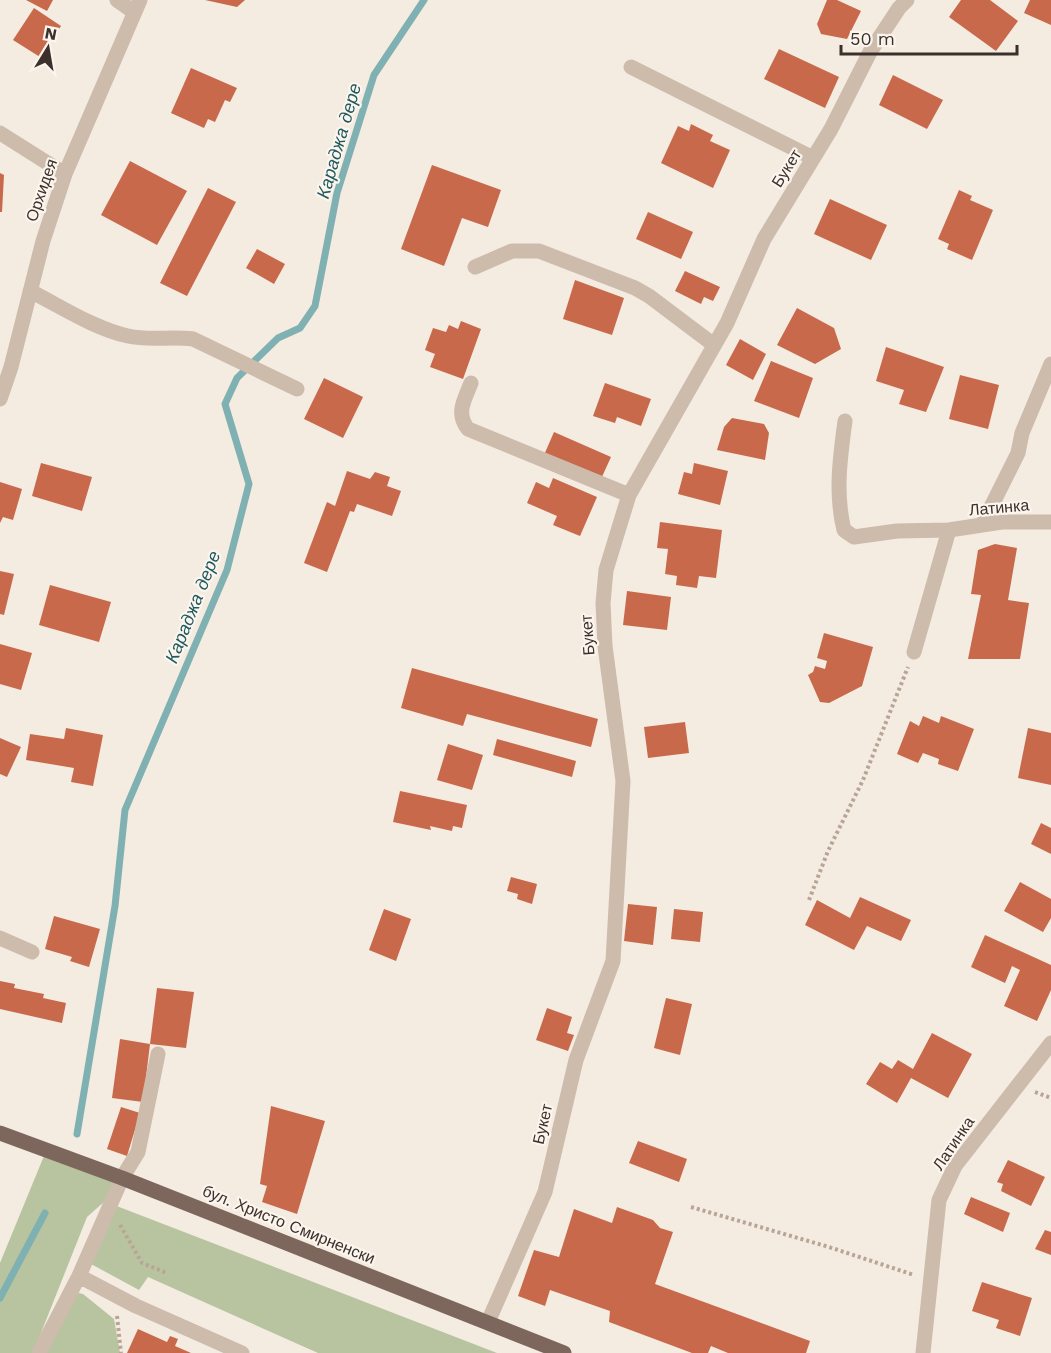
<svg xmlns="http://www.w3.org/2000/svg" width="1051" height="1353" viewBox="0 0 1051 1353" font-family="'Work Sans',sans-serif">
	<rect width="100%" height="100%" fill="#f4ebe1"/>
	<path fill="#b8c4a0" d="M46 1151 122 1178 114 1193 87 1217 33 1353H0V1263Z
		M114 1205 497 1353H318L148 1277 139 1290 91 1264Z
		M79 1293 83 1294 114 1319 120 1353H44L76 1294Z"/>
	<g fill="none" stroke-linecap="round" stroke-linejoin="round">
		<path stroke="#7fb0b2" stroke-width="7" d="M77 1134 115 906 125 810 227 570 249 484 225 404 237 378 278 338 300 328 315 306 337 193 374 75 424 0
			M0 1298 45 1213"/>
	</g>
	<path fill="#c8694b" d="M26 0H53L47 11Z
		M205 0H245L237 7Z
		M827 0H837L861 11 847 39 821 34 817 24Z
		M961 0H990L1018 21 996 51 949 17Z
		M1030 0H1051V25L1024 13Z
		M34 8 61 26 40 57 13 40Z
		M779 49 839 77 825 108 764 79Z
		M191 68 237 88 230 102 225 100 215 122 208 119 204 128 171 113Z
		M893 75 943 100 927 129 879 105Z
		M691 124 713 135 710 141 730 150 713 188 661 163 678 126 689 131Z
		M130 161 187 191 157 245 101 215Z
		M432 165 501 190 488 227 462 218 444 266 401 249Z
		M0 173 4 175 2 212H0Z
		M208 188 236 202 187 296 160 283Z
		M959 190 972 196 970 200 993 210 972 260 947 249 949 244 938 239Z
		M830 199 887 225 871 260 814 234Z
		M648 212 693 232 681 259 636 239Z
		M257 249 285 264 274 284 246 268Z
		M685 271 720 287 713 301 704 297 701 304 675 291Z
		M575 280 624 298 612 335 563 319Z
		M797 308 834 328 841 349 815 364 777 345Z
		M461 321 481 329 463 379 430 367 435 354 425 350 433 328 446 332 449 325 458 329Z
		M740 339 766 354 753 380 726 365Z
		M886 347 944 367 926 412 899 404 904 390 876 381Z
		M771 361 813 378 799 418 754 401Z
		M960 375 999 385 988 429 949 419Z
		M324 378 363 397 343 438 304 419Z
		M605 383 651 399 641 426 617 417 615 423 593 416Z
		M732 418 764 424 769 433 765 460 717 450 724 427Z
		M554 432 611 457 601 479 544 455Z
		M41 463 92 477 82 511 32 496Z
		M694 463 728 471 720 505 678 494 684 472 692 474Z
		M347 471 370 479 375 472 390 477 387 486 401 491 392 516 357 504 354 512 350 511 327 572 304 563 327 502 335 506Z
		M553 478 597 497 580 536 553 525 557 516 527 503 536 482 549 488Z
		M0 482 22 489 13 520 3 517 0 523Z
		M660 522 722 530 716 578 699 576 697 588 676 585 677 576 665 574 668 549 657 548Z
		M995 544 1017 548 1008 600 1029 603 1020 659H968L981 595 971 594 978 550Z
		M0 571 14 574 4 615 0 614Z
		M50 585 111 602 99 642 39 625Z
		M627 591 671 597 667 630 623 625Z
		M824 633 873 647 862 686 829 703 820 702 808 675 813 672 815 666 825 669 827 661 817 658Z
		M0 644 32 653 21 690 0 684Z
		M412 668 598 719 591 747 467 714 463 726 401 708Z
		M923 716 939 723 941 716 974 729 958 771 938 764 939 759 923 753 918 763 897 754 910 721 919 726Z
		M685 722 689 753 648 758 644 727Z
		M66 728 103 735 93 786 71 782 74 768 26 760 30 734 64 739Z
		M1028 728 1051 733V785L1018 778Z
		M0 738 21 747 7 777 0 774Z
		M497 739 576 761 572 777 493 755Z
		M448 744 483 755 472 790 437 780Z
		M400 791 467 805 462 828 453 826 452 831 430 826 431 830 393 822Z
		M1041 823 1051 828V854L1031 844Z
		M511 877 537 884 532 904 517 899 518 894 507 891Z
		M1020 882 1051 899V918L1043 932 1004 911Z
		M860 897 911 920 901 941 867 926 854 950 805 925 817 900 850 918Z
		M628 904 657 907 653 945 624 941Z
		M384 909 411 919 396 961 369 950Z
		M674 909 703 912 700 942 671 939Z
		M54 916 100 929 89 967 70 961 72 957 45 949Z
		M985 935 1051 965V990L1037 1021 1004 1006 1020 970 1012 966 1005 983 971 967Z
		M0 981 15 984 14 988 44 994 43 998 66 1003 62 1023 0 1009Z
		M157 988 194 992 186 1048 150 1044Z
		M666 998 692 1004 680 1055 654 1048Z
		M547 1008 572 1017 567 1033 574 1035 568 1051 536 1040Z
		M932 1033 972 1054 948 1098 911 1078 897 1103 866 1084 880 1062 892 1069 898 1060 913 1069Z
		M120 1039 150 1044 143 1102 112 1098Z
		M271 1106 325 1121 297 1214 262 1202 267 1186 260 1184Z
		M121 1107 140 1113 127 1156 107 1149Z
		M638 1141 687 1159 679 1182 629 1163Z
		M1008 1160 1045 1177 1031 1206 1001 1191 1003 1184 997 1182Z
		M971 1197 1010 1213 1003 1232 964 1214Z
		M617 1207 653 1220 660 1228 673 1232 655 1284 810 1341 806 1353H728L711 1346 708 1353H692L609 1322 610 1311 550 1290 545 1306 518 1296 534 1250 559 1257 574 1209 612 1223Z
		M1045 1230 1051 1232V1255L1035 1249Z
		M982 1282 1032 1298 1020 1336 996 1328 999 1320 972 1311Z
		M138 1329 167 1342 170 1336 178 1339 175 1346 191 1353H127Z"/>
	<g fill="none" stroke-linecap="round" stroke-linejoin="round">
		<path stroke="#b9a596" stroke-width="4" stroke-dasharray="3 3" stroke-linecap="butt" d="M809 900 828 851 863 780 908 667
			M1035 1092 1051 1098
			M691 1207 829 1247 914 1275
			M120 1225 142 1263 167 1273
			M117 1316 121 1353"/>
		<path stroke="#cdbbac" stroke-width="15" d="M117 0 134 12
			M631 67 813 158
			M0 133 65 174
			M475 267 512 251H539L635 288 649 296 714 345
			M30 291C60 306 95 329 128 336 149 341 171 336 193 339L297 389
			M471 383C465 399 455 413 468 429L629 495
			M0 399 11 367 43 241 65 174 140 0
			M845 421C840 458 835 494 844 530L854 537 897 531 949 530 1002 522H1051
			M982 525 1018 453 1022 433 1051 364
			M914 652 949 530
			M0 938 32 952
			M79 1276 136 1306 242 1353
			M488 1322 545 1192 576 1060 613 961 623 781 605 646 603 603 606 570 629 495 727 323 764 239 831 129 870 52 899 8 907 0
			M39 1353 79 1276 122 1178 138 1152 158 1054
			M923 1353 939 1200 955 1166 1051 1043"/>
		<path stroke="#7d675c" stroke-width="15" d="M0 1133 122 1178 564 1353"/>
	</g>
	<g text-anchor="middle" stroke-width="4.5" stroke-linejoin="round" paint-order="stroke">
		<g font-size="16" fill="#3b302b" stroke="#fbf5ee">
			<text transform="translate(786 168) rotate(-58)" y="6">Букет</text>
			<text transform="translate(41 190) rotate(-71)" y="6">Орхидея</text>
			<text transform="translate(999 507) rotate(-5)" y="6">Латинка</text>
			<text transform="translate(587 635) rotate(-94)" y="6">Букет</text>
			<text transform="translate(542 1124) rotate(-77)" y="6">Букет</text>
			<text transform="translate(953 1143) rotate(-56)" y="6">Латинка</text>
			<text transform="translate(289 1224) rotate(22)" y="6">бул. Христо Смирненски</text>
		</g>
		<g font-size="18" font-style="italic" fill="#1f5a5e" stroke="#fbf5ee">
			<text transform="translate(339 141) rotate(-74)" y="6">Караджа дере</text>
			<text transform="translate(193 607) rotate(-68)" y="6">Караджа дере</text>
		</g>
	</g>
	<g transform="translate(48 48) rotate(11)" stroke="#fbf5ee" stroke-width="4.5" paint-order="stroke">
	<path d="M0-4.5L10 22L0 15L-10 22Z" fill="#3b302b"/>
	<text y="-9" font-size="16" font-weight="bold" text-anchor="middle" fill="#3b302b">N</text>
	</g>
	<path d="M841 45v9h176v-9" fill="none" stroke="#3b302b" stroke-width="3"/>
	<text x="850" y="45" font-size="18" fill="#3b302b" stroke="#fbf5ee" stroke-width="4.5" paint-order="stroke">50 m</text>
</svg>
